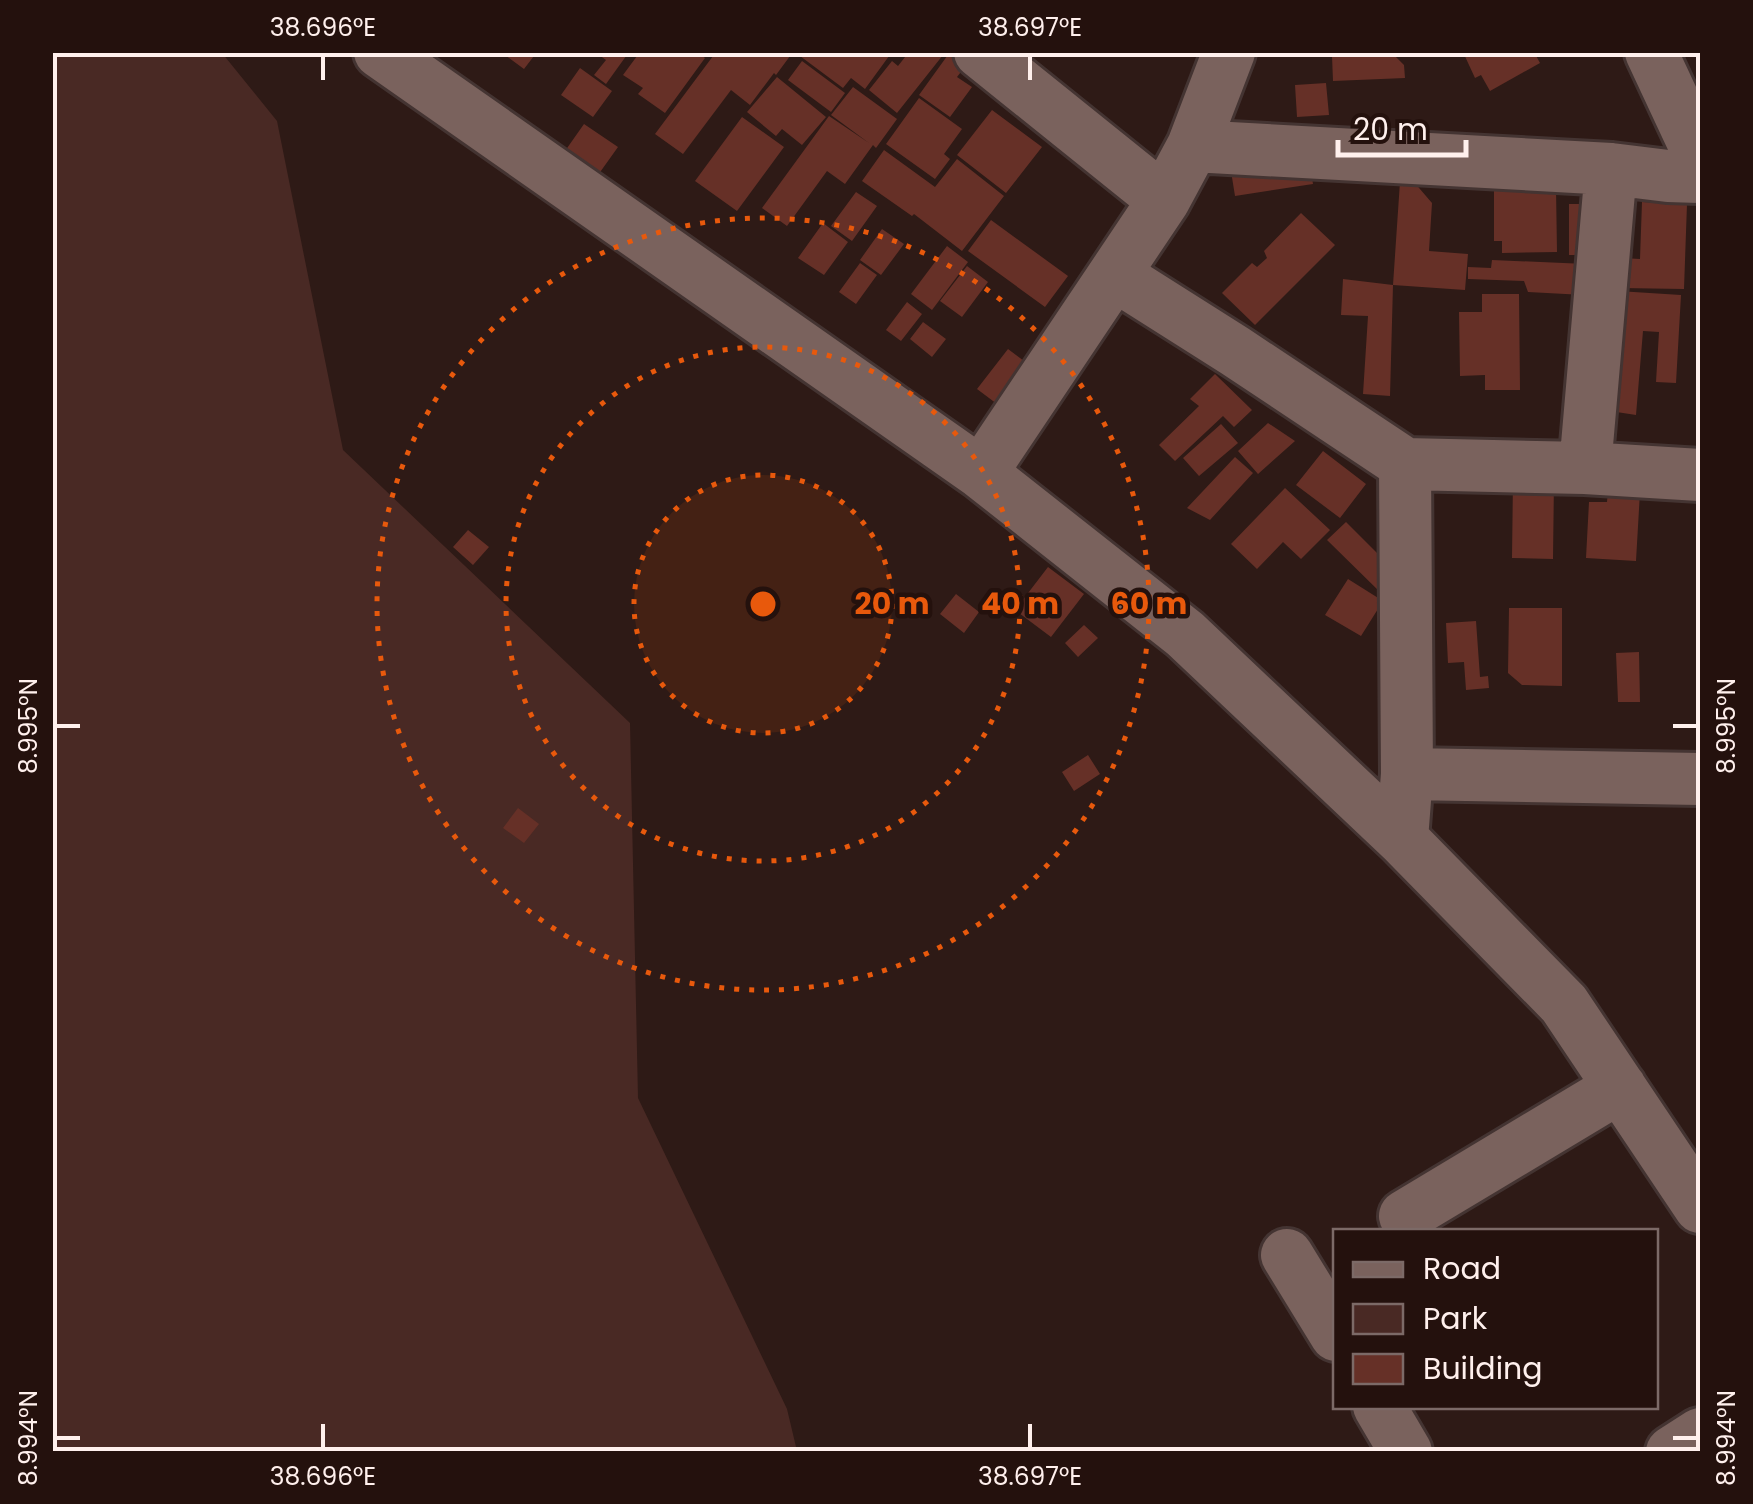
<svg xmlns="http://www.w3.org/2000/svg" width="1753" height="1504" viewBox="0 0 1753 1504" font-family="Poppins,sans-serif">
	<rect width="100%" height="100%" fill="#2e1a16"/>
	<path fill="#492924" d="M52 53H222L277 121 343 450 630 723 638 1098 787 1409 797 1451H53Z"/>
	<path fill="#663027" d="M501 52H537L524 69Z
		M595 52H629L606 84 594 75 606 60Z
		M640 52H697L705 58 665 113 638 94 643 88 623 75Z
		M716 52H793L776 75 774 73 750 105 731 90 683 154 655 134Z
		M803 52H892L865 89 851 78 843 88 800 56Z
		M909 52H939L943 55 897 113 869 90 892 61 898 66Z
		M950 52H962L971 59 957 77 972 87 950 117 919 95Z
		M1463 52H1534L1540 63 1490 91 1481 75 1475 78Z
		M1393 54 1404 65 1405 78 1333 81 1332 56Z
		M802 61 845 93 831 112 788 80Z
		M580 68 612 91 593 117 561 95Z
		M777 77 826 117 802 145 782 129 776 136 747 112Z
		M1326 83 1329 115 1297 117 1295 85Z
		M853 87 897 119 876 148 873 145 845 184 827 171 787 226 762 208 829 116 869 143 831 115Z
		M919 98 962 129 944 154 950 159 935 179 886 144Z
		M992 110 1042 147 1006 193 957 155Z
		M742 117 784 147 737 211 695 181Z
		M584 124 618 147 598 175 565 151Z
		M884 150 935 187 957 159 1004 196 962 251 914 214 912 216 862 181Z
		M1308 154 1313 184 1235 196 1230 165Z
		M1401 167 1432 203 1429 251 1468 254 1465 290 1393 285 1390 396 1363 394 1368 316 1341 315 1343 279 1393 285Z
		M1668 176H1688L1684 289 1621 288 1622 258 1640 259 1642 202 1667 203Z
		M1494 188H1556L1557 252 1502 253V241H1494Z
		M856 192 877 206 852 241 831 226Z
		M1569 204H1592L1591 255H1569Z
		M1301 213 1335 245 1255 325 1222 293 1252 263 1257 267 1267 258 1264 251Z
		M991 220 1068 276 1045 307 968 251Z
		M823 223 848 242 824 275 798 258Z
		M882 229 904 244 881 275 860 260Z
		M947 246 968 262 932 310 911 294Z
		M1492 260 1586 264 1584 295 1528 292 1524 281 1468 279V267L1491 268Z
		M860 263 877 275 856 304 839 292Z
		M967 266 988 282 962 317 940 301Z
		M1618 291 1681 295 1676 383 1656 382 1659 332 1643 331 1636 415 1610 411Z
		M1482 294H1519L1520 390H1485V375L1460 376 1459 312H1482Z
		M907 302 922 314 901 341 886 330Z
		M923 322 946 339 932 357 910 339Z
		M1008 349 1032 367 1001 407 977 389Z
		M1215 374 1252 410 1234 427 1223 416 1175 461 1159 445 1199 406 1190 399Z
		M1268 423 1295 441 1258 474 1238 451Z
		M1221 424 1238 443 1199 476 1183 458Z
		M1323 451 1366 484 1340 518 1296 485Z
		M1235 457 1253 473 1210 520 1187 508Z
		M1513 479 1554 480 1553 559 1512 558Z
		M1285 488 1330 530 1301 559 1283 542 1257 569 1231 544Z
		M1608 490 1640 492 1636 561 1586 558 1589 502H1607Z
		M1346 522 1394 570 1382 594 1327 540Z
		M468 530 489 547 473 565 453 547Z
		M1048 567 1084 594 1051 637 1015 610Z
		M1348 579 1383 601 1361 636 1325 615Z
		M956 594 979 612 964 633 940 614Z
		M1509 608H1562V686L1522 685 1508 673Z
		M1476 621 1480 677 1488 676 1489 688 1466 690 1464 662 1448 663 1446 623Z
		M1084 625 1098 638 1078 657 1065 643Z
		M1639 652 1640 702H1618L1616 653Z
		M1088 755 1100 774 1074 791 1062 772Z
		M518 808 539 824 524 843 503 828Z"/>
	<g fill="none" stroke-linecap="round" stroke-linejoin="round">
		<defs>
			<path id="minor" d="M380 52 981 473 1185 634 1402 839 1564 1004 1700 1207
				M980 52 1164 200
				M1651 52 1700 157
				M1193 146 1611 169 1668 176 1700 177
				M1115 275 1235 351 1405 464 1585 468 1700 475
				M1585 468 1611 169
				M981 473 1164 200 1193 146 1229 52
				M1407 774 1700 779
				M1402 839 1407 774 1405 464
				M1405 1216 1620 1087
				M1287 1255 1336 1335
				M1379 1406 1406 1452
				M1672 1452 1700 1434"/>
		</defs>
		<use href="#minor" stroke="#443432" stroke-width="58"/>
		<use href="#minor" stroke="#7a625d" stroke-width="52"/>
	</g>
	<path fill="none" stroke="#fff0ed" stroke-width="4" d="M323 55V80M1030 55V80M55 726H80M1673 726H1698M323 1424V1449M1030 1424V1449M55 1438H80M1673 1438H1698"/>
	<circle cx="763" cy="604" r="129" fill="#e8590c" fill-opacity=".12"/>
	<g fill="none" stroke="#e8590c" stroke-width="5" stroke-dasharray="5 10">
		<circle cx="763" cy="604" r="129"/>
		<circle cx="763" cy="604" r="257"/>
		<circle cx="763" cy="604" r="386"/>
	</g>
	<circle cx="763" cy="604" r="15" fill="#e8590c" stroke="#24110d" stroke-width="5"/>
	<g font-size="30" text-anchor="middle" font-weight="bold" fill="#e8590c" stroke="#24110d" stroke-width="9" stroke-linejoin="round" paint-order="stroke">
		<text x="892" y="614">20 m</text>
		<text x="1020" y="614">40 m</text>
		<text x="1149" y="614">60 m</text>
	</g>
	<rect width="1753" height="1504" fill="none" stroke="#24110d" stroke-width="110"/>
	<rect x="1333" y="1229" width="325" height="180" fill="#24110d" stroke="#7c6a67" stroke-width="2.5"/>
	<rect x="1353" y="1262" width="50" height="15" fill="#7a625d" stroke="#7c6a67" stroke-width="2.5"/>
	<text x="1423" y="1279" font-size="30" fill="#fff0ed">Road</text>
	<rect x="1353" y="1304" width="50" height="30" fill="#492924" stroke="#7c6a67" stroke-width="2.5"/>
	<text x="1423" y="1329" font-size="30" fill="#fff0ed">Park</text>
	<rect x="1353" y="1354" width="50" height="30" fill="#663027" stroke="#7c6a67" stroke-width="2.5"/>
	<text x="1423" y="1379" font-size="30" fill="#fff0ed">Building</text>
	<path d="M1338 140v15h128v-15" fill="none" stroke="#fff0ed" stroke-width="5"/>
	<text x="1353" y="140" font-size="30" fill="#fff0ed" stroke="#24110d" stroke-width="8" paint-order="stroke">20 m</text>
	<rect x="55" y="55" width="1643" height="1394" fill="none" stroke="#fff0ed" stroke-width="4"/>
	<g font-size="25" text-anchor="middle" fill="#fff0ed">
		<text x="323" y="36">38.696°E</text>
		<text x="1030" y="36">38.697°E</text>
		<text transform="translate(28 726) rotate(-90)" y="9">8.995°N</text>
		<text transform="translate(1726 726) rotate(-90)" y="9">8.995°N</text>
		<text transform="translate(28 1438) rotate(-90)" y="9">8.994°N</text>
		<text transform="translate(1726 1438) rotate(-90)" y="9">8.994°N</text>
		<text x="323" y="1485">38.696°E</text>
		<text x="1030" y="1485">38.697°E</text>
	</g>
</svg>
